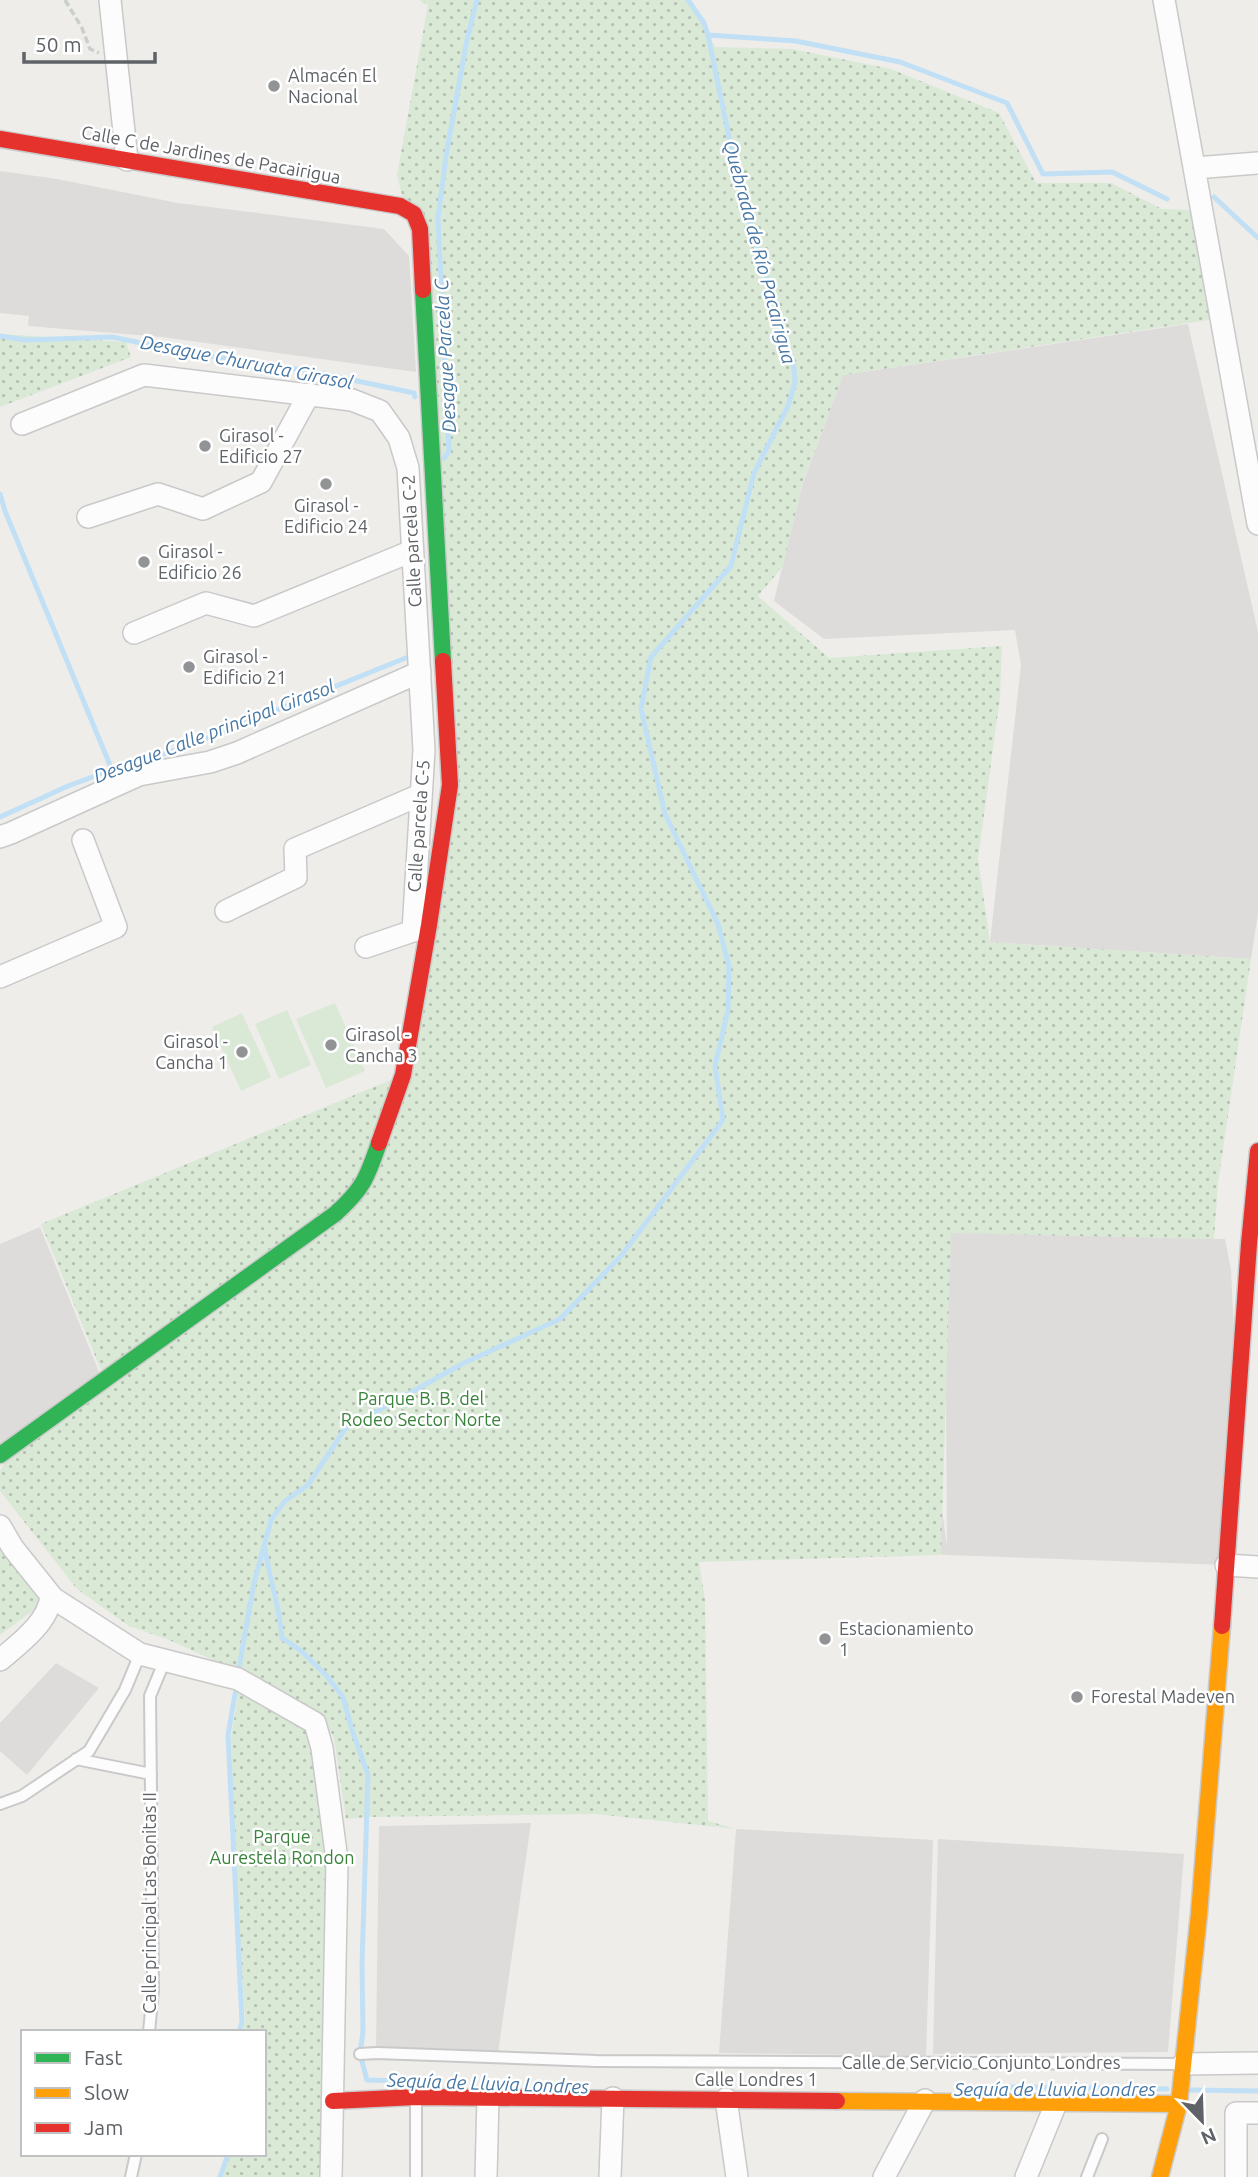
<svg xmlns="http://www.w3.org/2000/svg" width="1258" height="2177" viewBox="0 0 1258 2177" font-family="Ubuntu,sans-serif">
	<defs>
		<pattern id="grass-dots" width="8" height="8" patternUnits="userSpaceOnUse" patternTransform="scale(1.75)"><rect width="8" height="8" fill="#d9e9d6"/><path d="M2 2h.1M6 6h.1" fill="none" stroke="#b3c0b1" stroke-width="1.8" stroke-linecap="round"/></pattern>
	</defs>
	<rect width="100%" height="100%" fill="#eeedea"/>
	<path fill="#dedcda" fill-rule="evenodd" d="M0 171 57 179 178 203 384 229 409 256 416 372 162 337 28 326 29 316 0 313Z
		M1188 324 1258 632V913L1251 959 990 942 1021 665 1015 630 824 639 774 601 802 486 843 375Z
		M40 1227 102 1379 0 1451V1244Z
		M951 1232 1225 1239 1231 1270 1236 1373 1226 1565 948 1555 765 1539ZM945 1400H946L947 1547 942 1510Z
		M56 1663 99 1688 27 1775 0 1751V1723Z
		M531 1823 498 2053 376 2047 379 1826Z
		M736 1829 933 1840 926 2056 719 2053Z
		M938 1839 1184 1854 1168 2052 933 2054Z"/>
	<path fill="url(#grass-dots)" d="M419 0H686L701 21 715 47 792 49 891 69 999 113 1036 183H1111L1162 209 1191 210 1215 319 843 375 802 485 783 566 758 596 829 658 1002 646 1000 697 978 859 990 942 1251 959 1218 1183 1214 1239 951 1233 941 1555 699 1562 705 1600 708 1821 736 1829 595 1814 368 1817 346 1819 334 1738 323 1717 246 1675 169 1640 129 1626 77 1589 0 1491V1471L13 1447 105 1380 41 1224 403 1075 443 772 423 280 397 175 428 5Z
		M0 334 126 342 131 357 0 407Z
		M0 1533 46 1601 0 1635Z
		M240 1684 312 1725 327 1807 330 2177H221L230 2154H264V2032H242L245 2020 234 1845 231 1737Z"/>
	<path fill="#d9e9d6" d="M335 1003 365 1071 326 1088 296 1019Z
		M287 1010 311 1065 279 1079 255 1024Z
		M242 1013 271 1077 241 1091 212 1027Z"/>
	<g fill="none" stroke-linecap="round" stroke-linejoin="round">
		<path stroke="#c1e0f5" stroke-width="5" d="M708 35 796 41 900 62 1007 103 1043 174 1112 172 1167 199
			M1214 197 1258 238
			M0 336 26 340 112 337 189 353 310 371 414 393 415 397
			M444 458 449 451 438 218 446 156 467 40 477 0
			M0 494 5 511 112 770
			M0 817 68 786 139 760 161 755 205 739 413 655
			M265 1548C269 1579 280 1607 282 1638L300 1650 326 1675 343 1697 352 1730 368 1775 362 1964 363 2032 360 2054 367 2080 429 2082
			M238 1673 254 1583 271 1520 285 1501 308 1485 345 1429 462 1364 560 1319 621 1256 723 1120 715 1066 728 1010 729 966 718 924 665 814 641 709 651 657 731 566 754 473 788 406 795 382 794 368 738 181 708 35 704 23 688 0
			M237 1683 228 1735 242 2022 239 2032
			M1009 2087 1167 2089
			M1191 2090 1258 2091
			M220 2177 228 2154"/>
		<defs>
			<path id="lane" d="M76 1759 151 1774
				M0 1804 22 1796 89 1751 125 1690 140 1654
				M149 2032 153 1990 150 1696 165 1660
				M360 2054 377 2053 597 2061 1183 2064
				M416 2099V2177
				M131 2177 136 2154
				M1087 2177 1102 2139"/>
			<path id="street" d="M110 0 127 160
				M1164 0 1258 524
				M1195 168 1258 163
				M22 424 144 375 352 400 380 411 399 438 408 468 424 750 413 931 366 947
				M88 517 158 494 203 509 261 482 309 394
				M134 633 206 603 254 616 412 551
				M0 837 11 833 139 775 210 762 237 753 420 672
				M226 911 296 877 295 849 420 795
				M0 977 116 927 83 840
				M0 1526 13 1548 53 1598 140 1654 238 1679 315 1723 322 1748 337 1860 331 2177
				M1226 1565 1258 1567
				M0 1660C19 1644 49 1622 51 1596
				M1183 2064 1258 2063
				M726 2099 737 2177
				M486 2177 488 2097
				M610 2177 613 2098
				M884 2177 925 2100
				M1026 2177 1057 2101
				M1236 2177V2113H1258"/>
			<path id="fast" d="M423 290 443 661
				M0 1455 335 1214C363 1189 367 1178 379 1143"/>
			<path id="slow" d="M837 2101 1179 2104
				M1160 2177 1179 2104 1199 1914 1222 1626"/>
			<path id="jam" d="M0 139 400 206 414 214 420 229 423 290
				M379 1143 403 1075 429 925 450 785 443 661
				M1222 1626 1249 1244 1258 1151
				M333 2101 416 2097 837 2101"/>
		</defs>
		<use href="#lane" stroke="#c9c9c9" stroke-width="14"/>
		<use href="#street" stroke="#c9c9c9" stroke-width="24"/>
		<use href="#fast" stroke="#cbcbcb" stroke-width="19"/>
		<use href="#slow" stroke="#cbcbcb" stroke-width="19"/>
		<use href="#jam" stroke="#cbcbcb" stroke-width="19"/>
		<path stroke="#cacecc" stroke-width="3.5" stroke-dasharray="7 3.5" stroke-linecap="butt" d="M65 0 82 28 90 49 99 53"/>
		<use href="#lane" stroke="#fcfcfc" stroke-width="10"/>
		<use href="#street" stroke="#fcfcfc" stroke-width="21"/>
		<use href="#fast" stroke="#30b455" stroke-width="16"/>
		<use href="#slow" stroke="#ff9f0a" stroke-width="16"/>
		<use href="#jam" stroke="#e5322d" stroke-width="16"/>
	</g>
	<g fill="#919395" stroke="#fff" stroke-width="2.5">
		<circle cx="274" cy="86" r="7"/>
		<circle cx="205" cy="446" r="7"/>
		<circle cx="326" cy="484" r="7"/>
		<circle cx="144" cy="562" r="7"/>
		<circle cx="189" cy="667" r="7"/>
		<circle cx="331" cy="1045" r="7"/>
		<circle cx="242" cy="1052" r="7"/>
		<circle cx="825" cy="1639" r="7"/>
		<circle cx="1077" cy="1697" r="7"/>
	</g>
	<g text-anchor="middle" stroke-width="5" stroke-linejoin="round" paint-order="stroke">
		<g font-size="18" fill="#5f6367" stroke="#fff" text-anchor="start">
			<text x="288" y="82">Almacén El<tspan x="288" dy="21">Nacional</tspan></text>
			<text x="219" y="442">Girasol -<tspan x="219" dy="21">Edificio 27</tspan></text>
			<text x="326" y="512" text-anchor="middle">Girasol -<tspan x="326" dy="21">Edificio 24</tspan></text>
			<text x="158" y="558">Girasol -<tspan x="158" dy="21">Edificio 26</tspan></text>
			<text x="203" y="663">Girasol -<tspan x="203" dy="21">Edificio 21</tspan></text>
			<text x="345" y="1041">Girasol -<tspan x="345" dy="21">Cancha 3</tspan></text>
			<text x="228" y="1048" text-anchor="end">Girasol -<tspan x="228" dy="21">Cancha 1</tspan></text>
			<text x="839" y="1635">Estacionamiento<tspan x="839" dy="21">1</tspan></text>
			<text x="1091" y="1703">Forestal Madeven</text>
		</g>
		<g font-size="18" fill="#5f6367" stroke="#fff">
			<text transform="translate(211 155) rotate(10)" y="6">Calle C de Jardines de Pacairigua</text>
			<text transform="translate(412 541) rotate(-93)" y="6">Calle parcela C-2</text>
			<text transform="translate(419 826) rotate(-86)" y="6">Calle parcela C-5</text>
			<text transform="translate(150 1903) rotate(-90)" y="6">Calle principal Las Bonitas II</text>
			<text x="981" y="2069">Calle de Servicio Conjunto Londres</text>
			<text x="756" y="2086">Calle Londres 1</text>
		</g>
		<g font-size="18" fill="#3a833c" stroke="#fff">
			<text x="421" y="1405">Parque B. B. del<tspan x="421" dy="21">Rodeo Sector Norte</tspan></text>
			<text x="282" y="1843">Parque<tspan x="282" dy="21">Aurestela Rondon</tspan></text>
		</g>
		<g font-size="19" font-style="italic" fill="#4777a4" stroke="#fff">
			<text transform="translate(760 252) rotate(75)" y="7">Quebrada de Río Pacairigua</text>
			<text transform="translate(445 356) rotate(-93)" y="7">Desague Parcela C</text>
			<text transform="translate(247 362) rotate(11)" y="7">Desague Churuata Girasol</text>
			<text transform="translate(214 731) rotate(-21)" y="7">Desague Calle principal Girasol</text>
			<text transform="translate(488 2083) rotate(2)" y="7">Sequía de Lluvia Londres</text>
			<text x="1055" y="2096">Sequía de Lluvia Londres</text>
		</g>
	</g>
	<rect x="21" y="2030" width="245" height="126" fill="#ffffff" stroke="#bfc1c2" stroke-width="2"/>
	<rect x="35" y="2053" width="35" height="10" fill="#30b455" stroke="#bfc1c2" stroke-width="2"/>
	<text x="84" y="2065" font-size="21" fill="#5f6367">Fast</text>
	<rect x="35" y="2088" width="35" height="10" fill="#ff9f0a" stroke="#bfc1c2" stroke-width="2"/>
	<text x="84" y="2100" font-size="21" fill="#5f6367">Slow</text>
	<rect x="35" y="2123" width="35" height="10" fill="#e5322d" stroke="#bfc1c2" stroke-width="2"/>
	<text x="84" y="2135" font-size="21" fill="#5f6367">Jam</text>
	<g transform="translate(1202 2121) rotate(157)" stroke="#ffffff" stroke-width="5" paint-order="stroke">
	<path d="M0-5L12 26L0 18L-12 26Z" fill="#5f6367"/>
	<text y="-10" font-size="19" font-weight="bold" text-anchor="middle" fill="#5f6367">N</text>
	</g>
	<path d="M24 52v10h131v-10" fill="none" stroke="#5f6367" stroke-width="3.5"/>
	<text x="35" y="52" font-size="21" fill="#5f6367" stroke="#ffffff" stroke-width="5" paint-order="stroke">50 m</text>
</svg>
